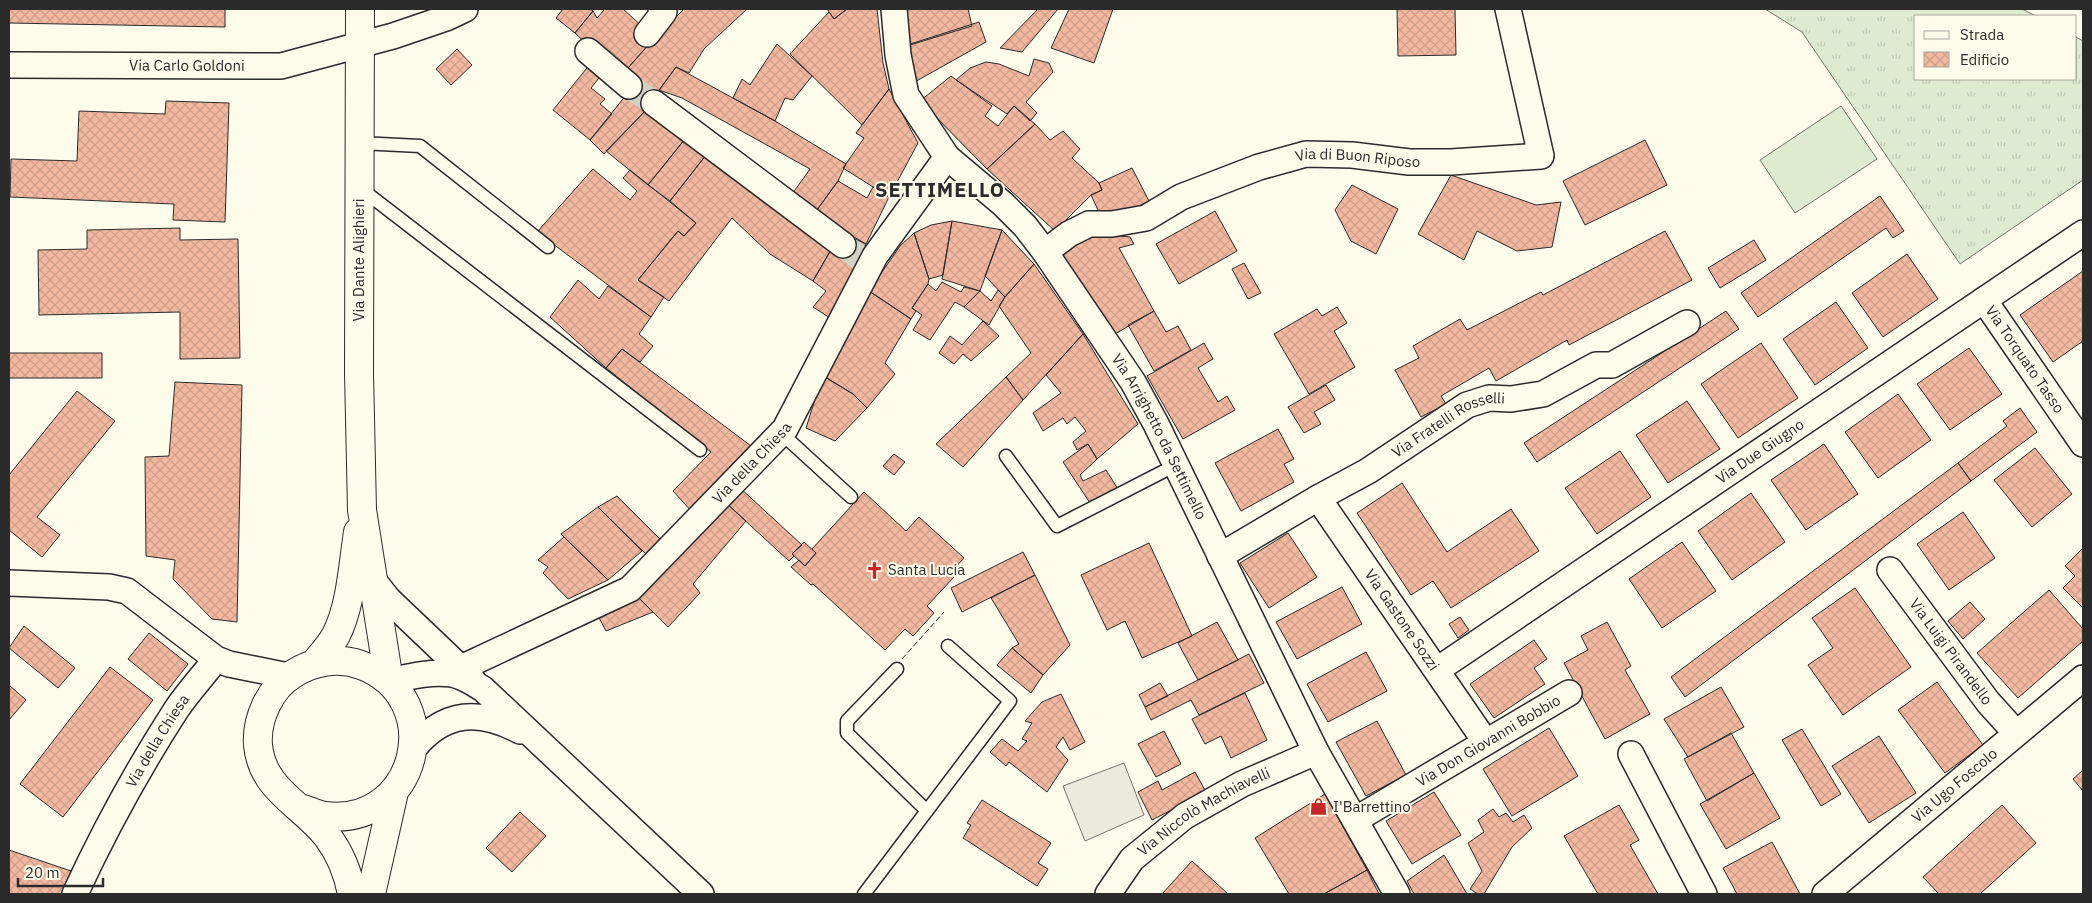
<svg xmlns="http://www.w3.org/2000/svg" width="2092" height="903" viewBox="0 0 2092 903" font-family="'IBM Plex Sans',sans-serif">
	<defs>
		<pattern id="grass-tufts" width="24" height="20" patternUnits="userSpaceOnUse" patternTransform="scale(1.25)"><rect width="24" height="20" fill="#deebd1"/><path d="M3 7l-1-3M5 7V3M7 7l1-3M15 17l-1-3M17 17v-4M19 17l1-3" fill="none" stroke="#bfcab4"/></pattern>
		<pattern id="building-cross-hatch" width="8" height="8" patternUnits="userSpaceOnUse" patternTransform="scale(1.25)"><rect width="8" height="8" fill="#f2b8a0"/><path d="M0 0l8 8M0 8l8-8" fill="none" stroke="#d09e8a"/></pattern>
	</defs>
	<rect width="100%" height="100%" fill="#fdfbea"/>
	<path fill="url(#grass-tufts)" stroke="#74746e" d="M1765 9H2022L2036 16H1916V79H2076V37L2083 41V180L1960 264 1802 32Z"/>
	<path fill="#deebd1" stroke="#74746e" d="M1841 106 1877 159 1795 213 1760 160Z"/>
	<path fill="#eceadb" stroke="#74746e" d="M1124 763 1144 815 1085 841 1063 786Z"/>
	<path fill="url(#building-cross-hatch)" stroke="#2b2b2b" d="M9 9H225V27L9 23Z
		M563 9H590L593 11 575 33 556 18Z
		M605 9H623L644 28 650 43 621 76 575 33 593 11 597 18Z
		M684 9H747L704 49 689 73 676 67 655 96 621 76 650 43Z
		M827 9H847L834 19Z
		M847 9H877L883 63 889 89 862 125 790 54 829 12 834 19Z
		M905 9H968L972 26 910 45Z
		M1038 9H1058L1022 52 1000 48Z
		M1069 9H1113L1094 63 1051 48Z
		M1397 9H1455L1456 55 1398 56Z
		M979 22 986 42 911 84 901 47Z
		M777 44 812 76 793 100 785 98 775 121 733 98 742 79 750 85Z
		M457 49 472 65 451 85 436 69Z
		M1034 59 1049 63 1053 72 1026 102 1037 113 1030 121 1014 106 1007 114 956 80 970 68 986 62 999 64 1029 76Z
		M591 63 603 73 591 88 605 99 600 104 612 114 590 140 553 110Z
		M676 67 775 121 846 164 838 181 814 214 790 197 810 169 682 98 659 90Z
		M951 76 992 106 985 116 998 126 1014 106 1035 124 987 169 920 101Z
		M635 84 655 96 651 105 604 154 590 140Z
		M889 89 918 143 889 197 843 168 864 138 856 133Z
		M166 101 229 103 225 222 173 220 174 204 10 197 11 159 77 161 79 111 165 114Z
		M651 105 689 134 648 185 606 151Z
		M1035 124 1050 140 1063 131 1080 149 1072 158 1099 183 1102 190 1091 195 1055 231 987 169Z
		M689 134 710 150 670 201 648 185Z
		M1645 140 1667 185 1585 225 1563 181Z
		M710 150 832 248 813 281 770 254 732 218 669 301 638 280 678 231 684 236 696 223 670 201Z
		M1132 168 1149 201 1104 223 1091 195 1102 190 1099 183Z
		M593 169 630 200 637 191 623 178 630 170 696 223 684 236 678 231 638 280 664 297 651 317 537 232Z
		M1451 175 1536 205 1561 202 1552 247 1517 251 1477 231 1464 260 1418 234Z
		M838 181 867 198 873 187 889 197 866 244 814 214Z
		M1352 185 1398 209 1376 254 1351 241 1335 210Z
		M1880 196 1904 231 1893 238 1886 228 1758 317 1741 293Z
		M1215 211 1237 251 1179 284 1156 244Z
		M952 221 943 275 929 279 914 233 931 225Z
		M952 221 1002 230 980 291 942 279Z
		M180 228V240L238 239 240 358 180 359V312L39 315 38 250 87 249V230Z
		M1002 230 1034 264 1005 297 985 276Z
		M1665 231 1692 280 1569 345 1567 340 1496 381 1489 368 1441 396 1446 404 1421 417 1395 370 1419 358 1413 346 1460 319 1467 330 1541 292 1543 295Z
		M914 233 929 279 928 284 912 308 916 311 911 319 869 291 900 246Z
		M1108 235 1130 237 1134 244 1119 248 1154 311 1110 337 1058 248 1088 237Z
		M849 236 866 244 842 300 830 318 813 307 826 291 813 281 832 248Z
		M1754 240 1766 260 1720 288 1708 268Z
		M1907 254 1938 299 1883 337 1852 293Z
		M1244 263 1261 293 1248 299 1232 269Z
		M1034 264 1083 334 1023 400 1006 377 1031 353 999 306 1005 297Z
		M2083 271V341L2053 362 2020 315Z
		M578 280 599 299 608 286 651 317 639 334 653 346 640 362 622 349 606 368 550 317Z
		M942 282 961 292 964 287 980 291 964 307 955 302 930 340 913 330 922 315 912 308 928 284 936 291Z
		M998 290 1005 297 989 325 964 307 980 291 991 301Z
		M869 291 911 319 885 363 895 374 867 408 853 394 825 377Z
		M1836 302 1868 348 1815 385 1783 339Z
		M1337 307 1347 323 1334 331 1355 367 1309 394 1274 334 1317 309 1322 316Z
		M1154 311 1166 332 1178 326 1191 350 1154 371 1128 325Z
		M1726 311 1739 329 1537 462 1524 443Z
		M983 321 999 336 971 361 963 354 954 364 939 353 950 336 962 345Z
		M1083 334 1138 424 1097 459 1088 444 1077 450 1073 442 1086 431 1075 417 1067 424 1063 418 1043 431 1033 413 1061 393 1046 375Z
		M1204 343 1213 359 1198 368 1218 402 1227 396 1235 410 1183 439 1147 376Z
		M1761 343 1798 398 1738 438 1701 384Z
		M1969 348 2002 394 1950 430 1917 384Z
		M622 349 755 449 693 513 673 491 711 452 606 368Z
		M9 353H102V378H9Z
		M825 377 853 394 867 408 835 441 806 428 816 396Z
		M1006 377 1023 400 963 467 936 444Z
		M175 382 242 385 237 622 212 619 173 579 175 560 146 556 145 457 169 456Z
		M1326 385 1335 400 1314 412 1321 424 1304 433 1288 407Z
		M77 391 115 421 37 517 60 535 42 557 9 530V475Z
		M1898 394 1931 440 1878 478 1845 432Z
		M1687 401 1720 449 1668 483 1636 435Z
		M2020 408 2037 432 1971 481 1958 463 2007 426 2003 421Z
		M1278 429 1294 459 1284 464 1294 482 1241 511 1215 463Z
		M1088 444 1097 459 1080 475 1083 481 1106 470 1118 489 1090 503 1063 462Z
		M1824 444 1858 494 1806 530 1771 480Z
		M2035 448 2072 494 2032 527 1994 480Z
		M1620 451 1651 497 1597 534 1565 488Z
		M894 454 905 462 894 475 883 466Z
		M1958 463 1971 481 1685 697 1671 677Z
		M1402 483 1447 552 1511 509 1539 551 1451 608 1433 581 1411 595 1357 513Z
		M739 487 802 545 792 554 794 556 789 561 725 502Z
		M864 492 906 531 919 517 964 558 951 572 955 576 927 606 934 613 913 636 905 629 885 650 813 584 811 585 791 567 799 560 805 566 816 553 812 549Z
		M1751 493 1785 542 1732 580 1698 531Z
		M617 496 662 541 649 557 598 507Z
		M725 502 746 521 693 584 700 593 668 627 638 597 668 569 682 546Z
		M598 507 642 551 608 580 561 534Z
		M1963 512 1995 558 1949 590 1917 544Z
		M1288 533 1317 577 1269 608 1240 563Z
		M564 537 608 580 568 599 543 573 548 567 538 560Z
		M804 542 816 553 805 566 792 554Z
		M1682 542 1716 591 1662 628 1629 579Z
		M1149 543 1192 636 1142 658 1125 621 1107 630 1081 575Z
		M2083 548V608L2063 588 2075 576 2065 566Z
		M1023 552 1035 575 962 612 951 588Z
		M1035 575 1070 645 1043 675 1012 648 1019 644 991 598Z
		M1342 587 1362 624 1297 659 1276 622Z
		M1855 588 1911 667 1843 715 1808 665 1833 648 1812 618Z
		M2049 590 2083 629V641L2018 698 1977 653Z
		M638 597 653 612 606 631 598 616Z
		M1970 602 1985 619 1963 639 1948 621Z
		M1460 617 1469 630 1458 638 1449 624Z
		M1217 622 1238 660 1198 680 1178 643Z
		M1607 622 1631 666 1625 670 1650 714 1605 739 1564 663 1588 650 1581 636Z
		M24 626 75 668 58 688 9 648Z
		M149 633 188 664 167 691 128 659Z
		M1534 640 1547 659 1534 668 1545 684 1494 718 1470 684Z
		M1012 648 1043 675 1031 693 997 665Z
		M1366 652 1387 691 1328 722 1307 684Z
		M1249 654 1264 683 1199 715 1191 700 1151 720 1145 707Z
		M110 667 153 700 63 817 20 784Z
		M1937 682 1983 745 1945 773 1898 710Z
		M1160 683 1168 696 1145 707 1139 695Z
		M9 685 26 700 9 720Z
		M1721 687 1744 727 1688 757 1664 719Z
		M1245 693 1267 740 1231 758 1221 736 1205 744 1192 719Z
		M1061 694 1085 742 1070 750 1063 737 1056 747 1068 760 1047 792 1009 762 1006 766 990 752 1002 739 1018 751 1027 741 1022 739 1032 723 1025 721 1042 702Z
		M1377 721 1406 775 1366 796 1336 742Z
		M1549 728 1578 776 1512 816 1483 769Z
		M1802 729 1841 794 1821 806 1782 740Z
		M1164 731 1181 764 1156 777 1138 744Z
		M1731 733 1754 773 1707 801 1684 759Z
		M1879 736 1916 793 1869 823 1832 766Z
		M2083 770V791L2073 779Z
		M1195 772 1206 792 1152 820 1138 792 1158 781 1162 790Z
		M1754 773 1780 818 1726 849 1700 804Z
		M1434 792 1461 835 1412 864 1386 821Z
		M1325 794 1367 870 1324 894H1289L1255 838Z
		M982 800 1051 843 1038 863 1048 869 1037 886 963 838 971 825 967 823Z
		M1619 805 1639 840 1630 845 1658 894H1598L1564 836Z
		M2002 805 2036 843 1980 894H1939L1923 877Z
		M1493 809 1499 817 1506 813 1513 822 1524 815 1532 828 1512 847 1484 894H1478L1470 889 1482 871 1468 843 1484 832 1478 820Z
		M520 812 546 836 512 872 486 848Z
		M1772 842 1800 894H1737L1723 868Z
		M9 850 71 871 62 894H9Z
		M1444 855 1467 894H1414L1407 881Z
		M1192 861 1228 894H1162Z
		M1367 870 1379 894H1324Z"/>
	<g fill="none" stroke-linecap="round" stroke-linejoin="round">
		<path stroke="#d3d1c4" stroke-width="25" stroke-dasharray="25 12" stroke-linecap="butt" d="M629 86 654 103
			M843 245 861 259"/>
		<defs>
			<path id="service" d="M360 143 420 146 548 247
				M360 188 700 450
				M781 433 851 497
				M1006 456 1057 526 1176 465
				M897 669 847 721V733L927 811
				M864 894 1010 701 948 646"/>
			<g id="minor">
				<path id="s1" d="M894 9 898 55 906 95 947 157 1003 204 1025 226 1045 252 1133 382 1156 424 1316 752 1397 894"/>
				<path d="M647 34 664 12 661 9"/>
				<path d="M588 51 629 86"/>
				<path id="s2" d="M9 65 281 66 393 36 446 18 465 9"/>
				<path d="M654 103 843 245"/>
				<path id="s3" d="M1045 252 1069 234 1089 224H1112L1146 218 1181 197 1259 167 1306 154 1352 155 1409 162H1451L1541 156 1508 9"/>
				<path id="s4" d="M1984 300 2083 444"/>
				<path id="s5" d="M1318 498 1485 741"/>
				<path id="s6" d="M1220 556 1318 498 1368 471 1467 405 1489 398 1511 399 1543 394 1596 365H1612L1687 323"/>
				<path id="s7" d="M1890 570 1988 702 2016 733"/>
				<path d="M374 581 388 599 472 679"/>
				<path d="M9 583 109 587 127 591 216 659 229 664 288 676"/>
				<path id="s8" d="M461 668 630 589 785 429 875 256 947 157"/>
				<path id="s9" d="M1437 670 2083 233"/>
				<path d="M389 681C408 677 431 671 451 674 463 676 473 683 483 689L701 894"/>
				<path d="M414 748C444 711 479 709 520 731"/>
				<path d="M1631 754 1704 894"/>
				<path id="s10" d="M1355 820 1569 693"/>
				<path id="s11" d="M75 894C104 831 138 769 176 710 188 692 203 676 216 659"/>
				<path id="s12" d="M1108 894 1132 859 1185 816 1242 784 1316 752"/>
				<path id="s13" d="M1825 894 2083 678"/>
			</g>
			<path id="secondary" d="M360 9 359 373 362 510 389 681
				M315 663C322 654 331 645 336 635 351 606 353 564 358 532
				M300 808C308 810 317 815 325 816 418 827 449 698 361 665 338 657 313 661 293 674 270 688 256 719 258 745 262 790 303 805 327 836 340 853 348 873 352 894
				M371 894 394 792"/>
		</defs>
		<use href="#service" stroke="#2b2b2b" stroke-width="15"/>
		<use href="#minor" stroke="#2b2b2b" stroke-width="28"/>
		<use href="#secondary" stroke="#2b2b2b" stroke-width="30"/>
		<use href="#service" stroke="#fdfbea" stroke-width="12"/>
		<use href="#minor" stroke="#fdfbea" stroke-width="25"/>
		<use href="#secondary" stroke="#fdfbea" stroke-width="28"/>
		<path stroke="#2b2b2b" stroke-width="1" stroke-dasharray="6 2.5" stroke-linecap="butt" d="M902 659 944 612"/>
	</g>
	<defs>
		<symbol id="church-bare" viewBox="-9 -9 18 18"><path d="M-1.2-6h2.4v3.5h3.3v2.4h-3.3V6h-2.4V-.1h-3.3v-2.4h3.3Z" fill="#c62828" stroke="#fdfbea" stroke-width="2.5" paint-order="stroke"/></symbol>
		<symbol id="shop-bare" viewBox="-9 -9 18 18"><path d="M-5-2.5h2.3a2.7 3.5 0 0 1 5.4 0H5L5.5 6h-11ZM-1.5-2.5h3a1.5 2.3 0 0 0-3 0Z" fill="#c62828" stroke="#fdfbea" stroke-width="2.5" paint-order="stroke"/></symbol>
	</defs>
	<g fill-rule="evenodd">
		<use href="#church-bare" x="862" y="558" width="25" height="25"/>
		<use href="#shop-bare" x="1306" y="794" width="25" height="25"/>
	</g>
	<g text-anchor="middle" stroke-width="4" stroke-linejoin="round" paint-order="stroke">
		<g font-size="15" fill="#2b2b2b" stroke="#fdfbea">
			<text dy="5" stroke="none"><textPath href="#s2" startOffset="178">Via Carlo Goldoni</textPath></text>
			<text dy="5" stroke="none"><textPath href="#s3" startOffset="335">Via di Buon Riposo</textPath></text>
			<text transform="translate(359 260) rotate(-90)" y="5">Via Dante Alighieri</text>
			<text dy="5" stroke="none"><textPath href="#s4" startOffset="72">Via Torquato Tasso</textPath></text>
			<text dy="5" stroke="none"><textPath href="#s6" startOffset="265">Via Fratelli Rosselli</textPath></text>
			<text dy="5" stroke="none"><textPath href="#s1" startOffset="516">Via Arrighetto da Settimello</textPath></text>
			<text dy="5" stroke="none"><textPath href="#s9" startOffset="390">Via Due Giugno</textPath></text>
			<text dy="5" stroke="none"><textPath href="#s8" startOffset="362">Via della Chiesa</textPath></text>
			<text dy="5" stroke="none"><textPath href="#s5" startOffset="148">Via Gastone Sozzi</textPath></text>
			<text dy="5" stroke="none"><textPath href="#s7" startOffset="102">Via Luigi Pirandello</textPath></text>
			<text dy="5" stroke="none"><textPath href="#s10" startOffset="155">Via Don Giovanni Bobbio</textPath></text>
			<text dy="5" stroke="none"><textPath href="#s11" startOffset="174">Via della Chiesa</textPath></text>
			<text dy="5" stroke="none"><textPath href="#s13" startOffset="169">Via Ugo Foscolo</textPath></text>
			<text dy="5" stroke="none"><textPath href="#s12" startOffset="129">Via Niccolò Machiavelli</textPath></text>
		</g>
		<g font-size="15" fill="#2b2b2b" stroke="#fdfbea" text-anchor="start">
			<text x="888" y="575">Santa Lucia</text>
			<text x="1333" y="812">I'Barrettino</text>
		</g>
		<g font-size="20" font-weight="bold" letter-spacing="1" fill="#2b2b2b" stroke="#fdfbea">
			<text x="940" y="197">SETTIMELLO</text>
		</g>
	</g>
	<rect width="2092" height="903" fill="none" stroke="#2b2b2b" stroke-width="20"/>
	<rect x="1914" y="15" width="162" height="65" fill="#fdfbea" stroke="#a9a89e"/>
	<rect x="1924" y="31" width="25" height="8" fill="#fdfbea" stroke="#a9a89e"/>
	<text x="1960" y="40" font-size="15" fill="#2b2b2b">Strada</text>
	<rect x="1924" y="52" width="25" height="15" fill="url(#building-cross-hatch)" stroke="#a9a89e"/>
	<text x="1960" y="65" font-size="15" fill="#2b2b2b">Edificio</text>
	<path d="M18 878v8h85v-8" fill="none" stroke="#2b2b2b" stroke-width="2.5"/>
	<text x="25" y="878" font-size="15" fill="#2b2b2b" stroke="#fdfbea" stroke-width="4" paint-order="stroke">20 m</text>
</svg>
